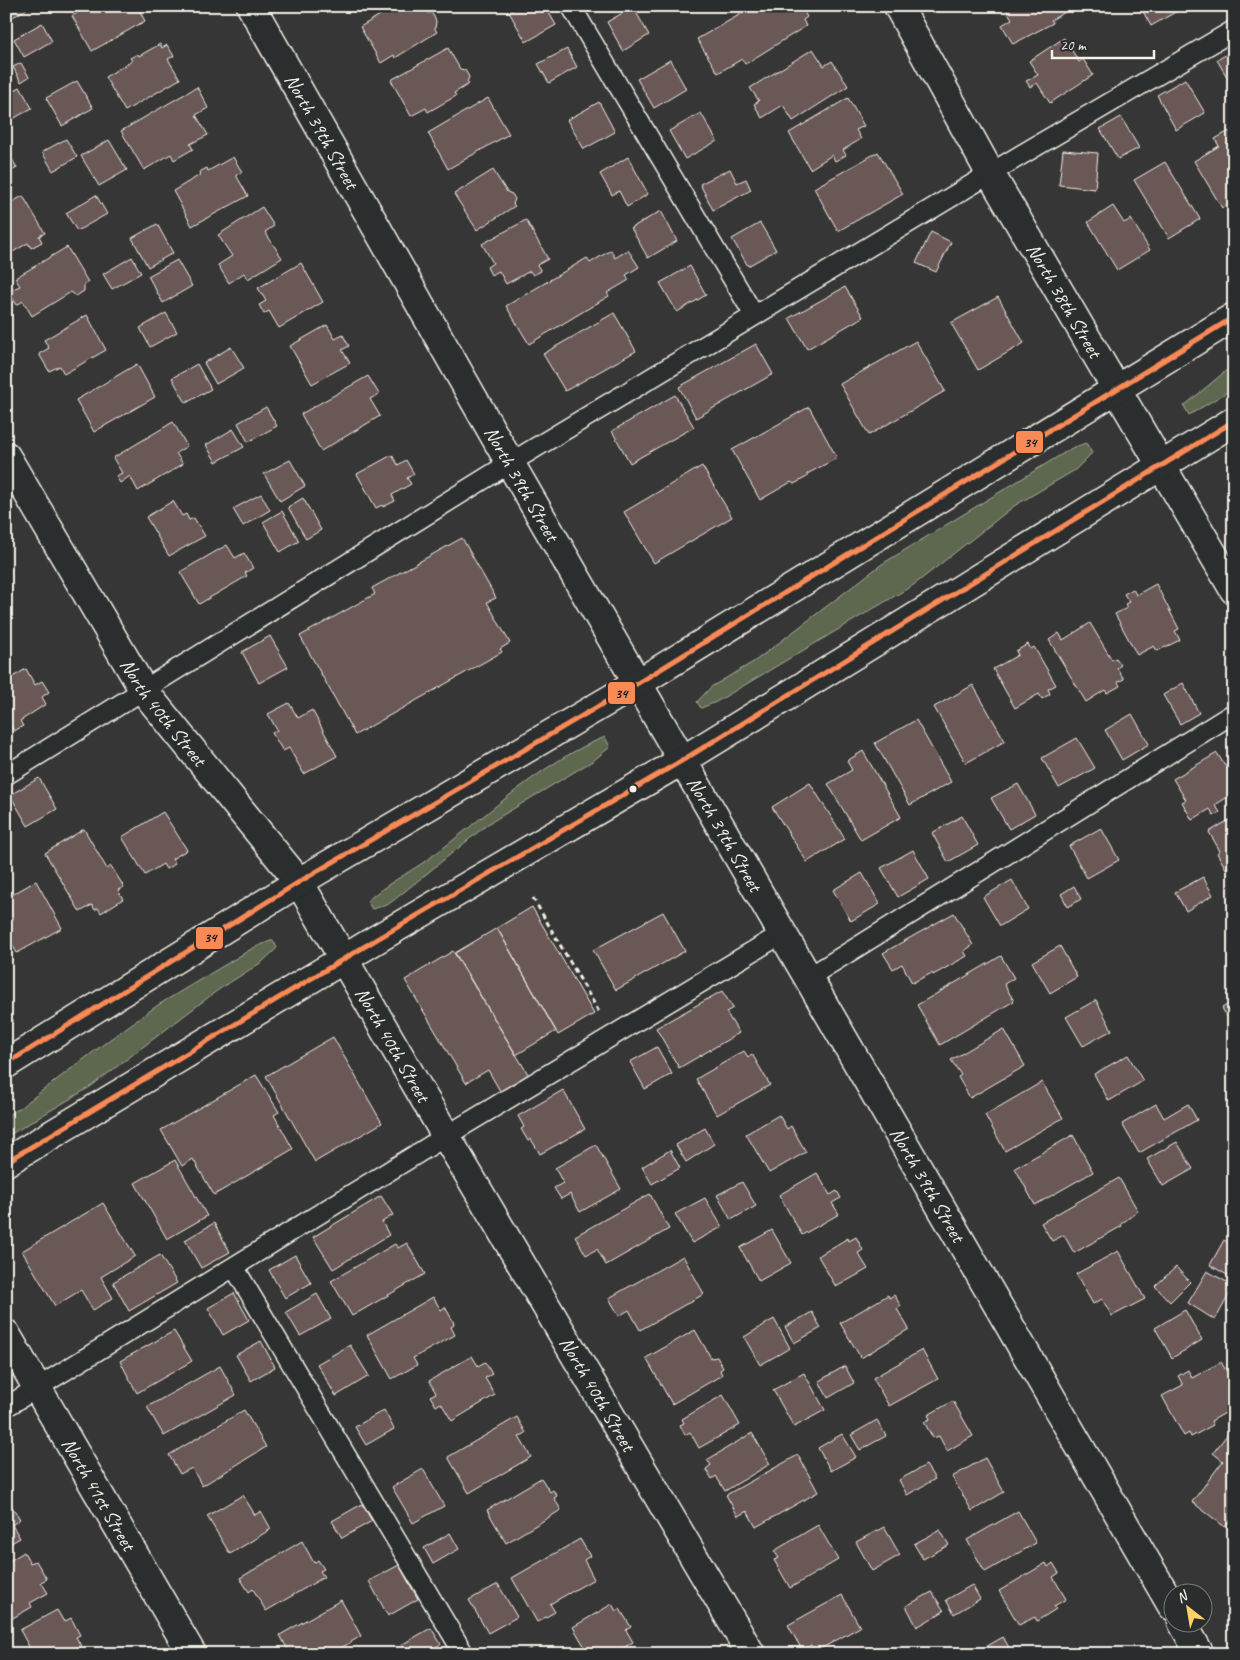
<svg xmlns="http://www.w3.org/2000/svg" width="1240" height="1660" viewBox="0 0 1240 1660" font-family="Caveat,sans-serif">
	<rect width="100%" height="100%" fill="#373636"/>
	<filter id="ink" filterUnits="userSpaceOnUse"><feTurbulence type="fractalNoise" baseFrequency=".02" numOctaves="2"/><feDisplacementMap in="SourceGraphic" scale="10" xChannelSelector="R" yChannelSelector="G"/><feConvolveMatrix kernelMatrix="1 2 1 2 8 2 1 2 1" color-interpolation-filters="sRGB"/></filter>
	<g filter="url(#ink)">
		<path fill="#5d6850" stroke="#a8ac9c" d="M1234 364V388L1189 415 1184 406Z
			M1086 443 1092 453 1075 470 1014 506 915 584 716 702 701 708 697 702 711 687 755 661 882 564 1072 448Z
			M605 737 610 747 594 760 488 824 394 900 387 905 372 909 367 901C386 884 407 874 427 860 484 819 539 763 605 737Z
			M273 940 277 948 262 962 218 990 90 1087 6 1137V1116L17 1110 109 1040 158 1005 253 948Z"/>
		<path fill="#6b5956" stroke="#f4f1e8" d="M6 6H29L30 7 6 21Z
			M89 6H137L145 21 92 51 72 16Z
			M395 6H423L427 13H432L436 21 435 29 437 32 395 58 394 55 381 63 360 27Z
			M518 6H545L556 25 526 42 509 12Z
			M755 6H801L807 17 803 20 806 26 745 64 742 59 718 73 697 39Z
			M1004 6H1074V7L1051 20 1053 23 1013 44 1002 25 1012 19Z
			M1140 6H1177L1179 10 1151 26Z
			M633 7 649 35 623 51 607 22Z
			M42 23 52 41 24 57 14 39Z
			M1064 38 1079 62 1083 59 1093 75 1050 103 1037 83 1030 87 1026 81 1038 75 1029 61Z
			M160 44 162 48 167 45 174 56 168 59 180 79 125 111 105 77 132 61 130 58 138 54 139 56Z
			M448 48 460 69 465 70 469 77 467 82 469 84 454 93 456 96 428 112 426 108 411 116 391 80Z
			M567 49 577 67 549 83 538 64Z
			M813 49 824 66 832 61 848 86 793 121 783 105 762 118 754 104 759 101 750 88Z
			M1234 50V89L1217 60Z
			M670 60 686 89 654 108 637 79Z
			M21 63 29 77 21 82 13 67Z
			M1185 79 1205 113 1176 130 1157 95Z
			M77 81 93 108 62 126 46 98Z
			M20 87 32 108 6 123V95Z
			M197 87 208 108 196 115 208 135 190 144 193 149 174 160 171 154 144 170 121 131Z
			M488 98 509 134 448 169 428 133Z
			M848 98 864 126 856 130 861 139 843 150 846 155 835 161 832 155 810 169 789 133Z
			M599 102 615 132 584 149 567 120Z
			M701 113 717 141 685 159 669 131Z
			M1121 117 1139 148 1118 159 1100 129Z
			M1229 131 1234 139V201L1222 208 1194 161 1219 146 1215 139Z
			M66 139 77 157 53 171 42 152Z
			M109 140 127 170 99 186 81 156Z
			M6 148 17 168 6 174Z
			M1063 150 1098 153 1095 189 1059 185Z
			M878 152 903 194 838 231 814 188Z
			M233 157 242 172 236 175 248 196 192 226 173 191 200 175 199 172 207 168 208 171Z
			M628 157 648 194 627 207 619 191 612 195 600 174Z
			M1165 162 1200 219 1169 238 1134 180Z
			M730 169 737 183 746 179 751 190 713 210 700 184Z
			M493 170 507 192 512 194 515 199 513 204 515 206 477 230 454 194Z
			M96 195 107 214 77 231 66 213Z
			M23 196 45 233 39 236 42 242 31 248 28 243 6 256V205Z
			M1113 206 1124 223 1131 219 1150 250 1117 270 1088 222Z
			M262 207 274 226 265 232 282 258 248 279 244 273 229 283 218 265 232 256 218 235Z
			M661 211 677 241 648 258 631 228Z
			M526 220 548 259 537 265 541 271 533 275 530 271 506 284 499 271 491 275 487 267 493 263 482 244Z
			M760 223 776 250 748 266 732 239Z
			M157 224 173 253 148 267 132 238Z
			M931 232 951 242 936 272 916 263Z
			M67 247 88 282 84 284V291L76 296 71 292 32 316 23 301 17 305 8 291 20 286 15 278Z
			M611 250 615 258 628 250 639 267 626 275 629 280 607 293 609 296 529 344 506 306 587 258 590 263Z
			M132 257 141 273 112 289 103 274Z
			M177 260 192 286 163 303 148 276Z
			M301 263 323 302 279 328 269 311 264 314 259 305 266 301 258 288Z
			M690 266 706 295 677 312 660 283Z
			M845 287 863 317 807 349 789 318Z
			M998 297 1024 343 978 370 951 323Z
			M166 313 177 332 150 347 140 328Z
			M614 313 636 351 565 391 543 354Z
			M87 315 106 350 64 374 60 366 49 371 39 354 49 348 44 340Z
			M327 325 335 339 343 335 349 346 342 350 350 363 312 384 290 346Z
			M916 341 945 391 869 435 840 384Z
			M756 344 773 374 696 418 679 387Z
			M231 347 244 368 216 384 204 363Z
			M137 364 155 397 94 432 76 400Z
			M197 364 211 389 186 403 172 378Z
			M368 376 379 394 370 399 380 416 321 451 301 414Z
			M675 395 694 427 630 463 612 431Z
			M266 407 277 426 248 442 238 423Z
			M809 407 837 458 807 474V477L794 484 791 482 760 500 732 450Z
			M173 422 187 446 176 453 183 464 138 491 130 476 120 483 116 476 122 473 113 458Z
			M233 429 244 447 216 462 206 445Z
			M392 455 398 465 406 460 414 474 407 478 411 484 392 495 395 501 383 507 382 505 376 508 357 474Z
			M290 460 305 486 280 501 264 474Z
			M702 466 732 517 654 563 624 512Z
			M261 494 270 510 243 526 233 509Z
			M303 498 321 530 306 539 288 507Z
			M173 501 182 516 186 514 189 520 194 518 205 536 169 556 146 517Z
			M282 511 299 541 280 552 263 522Z
			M462 538 496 598 487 602 510 643 500 649 502 652 355 735 300 636 375 594 372 588Z
			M227 545 235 558 244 553 253 568 245 573 247 576 199 604 180 572Z
			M1156 584 1179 629 1175 631 1180 640 1157 651 1154 646 1137 655 1115 614 1127 608 1125 604 1129 602 1124 594 1133 589 1136 595Z
			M1090 623 1112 660 1116 658 1121 665 1117 668 1124 679 1118 682 1120 686 1107 693 1105 690 1086 702 1049 640 1059 633 1063 640Z
			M270 636 288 667 259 683 242 652Z
			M1028 644 1031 649 1034 647 1056 685 1048 689 1050 694 1042 699 1039 694 1015 708 993 669 1018 655 1016 651Z
			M26 669 35 685 42 681 49 692 42 697 46 704 20 721 23 726 14 731 10 725 6 728V681Z
			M1183 683 1199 713 1180 724 1163 695Z
			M973 685 1005 741 966 763 934 707Z
			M289 703 298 718 312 710 337 756 304 774 289 748 283 751 272 733 277 730 268 714Z
			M1132 714 1149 744 1122 760 1105 730Z
			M916 720 951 782 910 805 875 743Z
			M1077 738 1095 768 1059 788 1042 758Z
			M863 751 901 817 861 840 828 784 852 770 847 761Z
			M1217 753 1225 766 1231 762 1234 767V776L1230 779 1234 785V793L1215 805 1220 812 1214 816 1210 809 1192 820 1182 802 1186 800 1173 779Z
			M39 778 57 809 28 826 10 795Z
			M810 783 845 839 807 862 772 807Z
			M1018 784 1035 814 1009 829 991 798Z
			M163 812 187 850 172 859 175 864 166 869 163 864 145 875 122 837Z
			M962 816 978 845 948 862 932 833Z
			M1234 817V864L1226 869 1217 853 1220 851 1209 832Z
			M1101 828 1119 860 1087 878 1069 846Z
			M84 829 107 869 111 866 124 887 118 890 123 899 101 913 98 908 95 910 92 905 80 912 45 853Z
			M913 850 929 879 898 897 881 868Z
			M862 873 880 904 851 921 833 890Z
			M1203 877 1213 895 1186 911 1175 892Z
			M1012 880 1028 909 1000 926 983 897Z
			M36 881 62 928 17 953 6 934V898Z
			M1074 886 1081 899 1068 907 1061 894Z
			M532 907 594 1014 558 1035 497 928Z
			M663 912 685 951 616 990 593 950Z
			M954 913 973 945 964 951 967 956 933 975 932 973 912 983 902 964 893 969 883 953Z
			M497 928 556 1031 516 1055 455 953Z
			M1060 946 1077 977 1050 993 1032 962Z
			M453 951 531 1079 503 1096 488 1070 466 1083 405 980Z
			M1001 956 1014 978 1004 984 1014 1001 940 1045 917 1005Z
			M722 991 733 1008 726 1012 739 1033 679 1068 656 1028Z
			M1096 1000 1112 1030 1083 1046 1066 1017Z
			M1234 1001V1026L1233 1027 1222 1008Z
			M1004 1029 1025 1066 970 1098 958 1077 961 1075 951 1060Z
			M333 1037 382 1123 315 1162 266 1076Z
			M657 1047 672 1074 645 1089 630 1062Z
			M744 1051 748 1057 752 1054 770 1085 717 1115 696 1079Z
			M1128 1055 1143 1081 1109 1101 1094 1074Z
			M256 1075 279 1112 274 1115 293 1149 214 1195 193 1159 182 1166 161 1130Z
			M1042 1082 1063 1118 1005 1151 985 1115Z
			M563 1090 585 1129 540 1154 531 1139 528 1141 521 1129 524 1127 518 1116Z
			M1156 1104 1164 1118 1188 1104 1197 1120 1139 1153 1122 1124Z
			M779 1115 787 1129 791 1126 806 1152 769 1173 746 1134Z
			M705 1128 714 1144 686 1162 676 1145Z
			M1234 1134V1150L1227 1138Z
			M1073 1135 1093 1172 1035 1205 1015 1168Z
			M1177 1142 1193 1169 1163 1186 1147 1159Z
			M596 1145 621 1189 580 1212 570 1194 561 1199 554 1188 563 1183 555 1168Z
			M670 1150 680 1168 652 1184 642 1167Z
			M175 1160 207 1216 167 1239 135 1183Z
			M817 1173 830 1195 837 1191 841 1198 832 1203 839 1214 802 1235 779 1195Z
			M1119 1178 1138 1211 1121 1224 1122 1226 1074 1253 1064 1235 1052 1241 1041 1223Z
			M742 1182 756 1206 731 1220 717 1195Z
			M650 1194 669 1229 606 1265 597 1249 586 1255 575 1236Z
			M381 1196 393 1215 382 1222 389 1235 333 1269 313 1237Z
			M705 1198 722 1227 692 1243 675 1214Z
			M103 1203 135 1256 101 1277 113 1298 93 1310 81 1290 55 1306 22 1251Z
			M214 1223 230 1252 201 1268 185 1240Z
			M772 1230 791 1263 759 1281 740 1248Z
			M856 1237 863 1250 858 1253 868 1269 836 1287 818 1256 848 1238 849 1241Z
			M1224 1240 1234 1246V1279L1210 1265Z
			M407 1243 425 1274 352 1316 331 1281 395 1244 398 1248Z
			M1118 1251 1145 1299 1112 1316 1102 1299 1093 1304 1076 1274Z
			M160 1255 177 1283 129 1311 113 1282Z
			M295 1255 311 1283 285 1298 269 1270Z
			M683 1256 704 1294 640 1330 629 1310 619 1316 609 1298Z
			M1176 1267 1190 1282 1170 1302 1155 1286Z
			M1207 1271 1234 1286 1215 1320 1188 1303Z
			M234 1293 249 1320 223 1335 208 1308Z
			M317 1294 331 1319 300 1336 286 1312Z
			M888 1295 889 1298 894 1295 901 1306 897 1309 909 1329 861 1358 840 1323Z
			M433 1297 441 1310 445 1307 453 1321 454 1325 451 1327 455 1335 413 1358 417 1365 392 1379 367 1335Z
			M1185 1310 1202 1340 1172 1358 1155 1328Z
			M812 1312 821 1328 794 1343 785 1327Z
			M774 1319 790 1348 760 1365 744 1337Z
			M695 1330 711 1358 717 1357 723 1368 720 1370 722 1375 672 1404 646 1358Z
			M174 1331 192 1361 137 1393 120 1361Z
			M261 1341 275 1367 251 1381 236 1355Z
			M350 1345 369 1376 336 1396 317 1364Z
			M922 1350 938 1379 889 1406 873 1378Z
			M472 1356 478 1366 485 1362 492 1374 485 1378 495 1395 452 1421 441 1403 436 1406 430 1396 436 1393 429 1381Z
			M1221 1362 1234 1384V1408L1211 1421 1213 1425 1191 1437 1189 1433 1184 1436 1162 1396 1183 1385 1178 1376 1188 1370 1192 1378Z
			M220 1366 236 1395 164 1436 147 1407Z
			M845 1366 854 1383 828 1398 819 1381Z
			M804 1373 825 1410 794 1427 773 1390Z
			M723 1395 740 1425 699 1448 690 1432 685 1435 680 1425 684 1423 682 1419Z
			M953 1401 973 1436 947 1451 939 1436 933 1438 924 1422 930 1419 928 1415Z
			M244 1410 266 1447 202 1486 192 1468 180 1474 169 1455Z
			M384 1410 394 1429 366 1445 355 1427Z
			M517 1417 526 1433 519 1437 531 1457 469 1493 448 1457Z
			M877 1420 886 1436 860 1450 851 1435Z
			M1230 1431 1234 1434V1515L1225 1527 1192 1502 1223 1461 1213 1453Z
			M752 1433 770 1464 725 1491 716 1476 712 1479 706 1469 711 1465 707 1460Z
			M842 1434 856 1457 831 1471 818 1448Z
			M798 1455 818 1492 756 1527 747 1511 738 1516 726 1495Z
			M985 1458 1004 1492 972 1511 952 1477Z
			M926 1465 935 1479 907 1495 899 1480Z
			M423 1469 444 1506 413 1523 392 1487Z
			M541 1478 550 1492 553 1490 557 1496 554 1498 561 1510 506 1543 487 1510Z
			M243 1495 255 1515 261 1511 271 1529 230 1554 207 1516Z
			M6 1497 20 1519 12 1525 20 1538 6 1546Z
			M362 1504 372 1521 342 1538 332 1521Z
			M1018 1511 1036 1543 985 1572 967 1540Z
			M818 1525 838 1560 790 1588 774 1560 779 1558 774 1551Z
			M884 1527 900 1555 872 1571 856 1542Z
			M940 1530 949 1545 923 1559 914 1544Z
			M450 1533 459 1549 433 1564 424 1548Z
			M580 1539 590 1556 584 1560 594 1579 550 1604 555 1612 537 1622 512 1578Z
			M302 1541 314 1563 318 1560 324 1569 320 1571 324 1577 266 1611 253 1589 249 1592 240 1578Z
			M24 1552 30 1563 36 1561 47 1579 41 1582 48 1593 30 1603 32 1607 11 1619 6 1611V1563Z
			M1046 1563 1048 1567 1053 1563 1059 1573 1053 1577 1066 1599 1054 1606 1056 1609 1037 1621 1035 1617 1019 1625 999 1591Z
			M399 1565 418 1599 388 1616 369 1581Z
			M498 1584 517 1617 488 1633 469 1600Z
			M972 1585 980 1599 954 1614 946 1600Z
			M932 1592 944 1611 917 1627 906 1606Z
			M842 1595 860 1627 815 1652 811 1645 802 1650 788 1625Z
			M341 1600 361 1636 331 1654H290L280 1635Z
			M612 1604 616 1611 620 1609 631 1627 626 1630 633 1642 614 1654H589L573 1627Z
			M57 1610 64 1622 71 1618 80 1635 76 1637 81 1646 66 1654H33L20 1630Z
			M431 1628 441 1644 423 1654H406L401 1645Z
			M1003 1637 1011 1651 1006 1654H978L977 1652Z
			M894 1647 898 1654H883Z
			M531 1648 534 1654H520Z"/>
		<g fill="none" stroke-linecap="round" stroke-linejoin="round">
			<defs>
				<path id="service" d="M571 6 754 315
					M6 775 510 463 1021 155 1234 30
					M809 977 1234 713
					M234 1267 464 1654
					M6 1407 446 1136 783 933"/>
				<g id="minor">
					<path id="s1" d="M251 6 510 463 1172 1606"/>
					<path id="s2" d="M898 6 990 173 1234 590"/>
					<path id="s3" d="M6 456 144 691 299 882 446 1136 751 1654"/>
					<path id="s4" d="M6 1334 192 1654"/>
					<path d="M1182 1622 1200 1654"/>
				</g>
				<path id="primary" d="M6 1064 299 882 638 683 1234 317
					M6 1162 377 939 683 760 1234 421"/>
			</defs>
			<use href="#service" stroke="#f4f1e8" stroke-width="22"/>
			<use href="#minor" stroke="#f4f1e8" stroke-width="31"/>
			<use href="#primary" stroke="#f4f1e8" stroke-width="31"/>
			<path stroke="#f4f1e8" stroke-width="3" stroke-dasharray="5 4" stroke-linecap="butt" d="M533 898 599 1012"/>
			<use href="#service" stroke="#2a2d2e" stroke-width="19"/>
			<use href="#minor" stroke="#2a2d2e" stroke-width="28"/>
			<use href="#primary" stroke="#2a2d2e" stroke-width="28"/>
			<defs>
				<path id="bus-1" d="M6 1064 299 882 638 683 1234 317
					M6 1162 377 939 683 760 1234 421"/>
			</defs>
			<use href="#bus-1" stroke="#2a2d2e" stroke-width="9"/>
			<use href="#bus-1" stroke="#f98a56" stroke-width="5"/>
		</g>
	</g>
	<circle fill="#f4f1e8" stroke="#2a2d2e" stroke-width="2" cx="633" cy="789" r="4.5"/>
	<g text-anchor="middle" stroke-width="4" stroke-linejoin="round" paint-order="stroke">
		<g font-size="20" fill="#f4f1e8" stroke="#2a2d2e">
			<text dy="7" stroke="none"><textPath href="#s1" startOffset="144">North 39th Street</textPath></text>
			<text dy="7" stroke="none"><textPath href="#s2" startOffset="338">North 38th Street</textPath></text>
			<text dy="7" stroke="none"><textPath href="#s1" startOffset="549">North 39th Street</textPath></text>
			<text dy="7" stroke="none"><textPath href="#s3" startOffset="301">North 40th Street</textPath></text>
			<text dy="7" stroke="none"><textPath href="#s1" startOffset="954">North 39th Street</textPath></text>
			<text dy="7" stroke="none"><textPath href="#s3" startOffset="706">North 40th Street</textPath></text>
			<text dy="7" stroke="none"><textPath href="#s1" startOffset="1359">North 39th Street</textPath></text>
			<text dy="7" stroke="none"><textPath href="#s3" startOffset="1111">North 40th Street</textPath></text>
			<text dy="7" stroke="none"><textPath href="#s4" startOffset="185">North 41st Street</textPath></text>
		</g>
	</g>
	<g stroke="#2a2d2e" stroke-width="2">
		<rect x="1015" y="430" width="29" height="24" rx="5" fill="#f98a56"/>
		<rect x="607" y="681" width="29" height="24" rx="5" fill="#f98a56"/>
		<rect x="195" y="926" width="29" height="24" rx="5" fill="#f98a56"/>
	</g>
	<g font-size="14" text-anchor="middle" font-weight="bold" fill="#111">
		<text x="1030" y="447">34</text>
		<text x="621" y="698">34</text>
		<text x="210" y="942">34</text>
	</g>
	<rect width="1240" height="1660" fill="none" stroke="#2a2d2e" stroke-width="25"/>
	<rect x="12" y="12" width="1215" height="1635" fill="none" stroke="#f4f1e8" stroke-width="2" filter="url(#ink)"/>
	<g transform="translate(1188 1608) rotate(329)"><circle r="24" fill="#2a2d2e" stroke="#7b7b78"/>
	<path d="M0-4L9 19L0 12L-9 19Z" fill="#ffd166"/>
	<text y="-8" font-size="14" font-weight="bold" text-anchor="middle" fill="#f4f1e8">N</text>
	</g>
	<path d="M1052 50v8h102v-8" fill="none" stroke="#f4f1e8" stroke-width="2.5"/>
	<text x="1060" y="50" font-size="15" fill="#f4f1e8" stroke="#2a2d2e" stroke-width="4" paint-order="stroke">20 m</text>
</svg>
